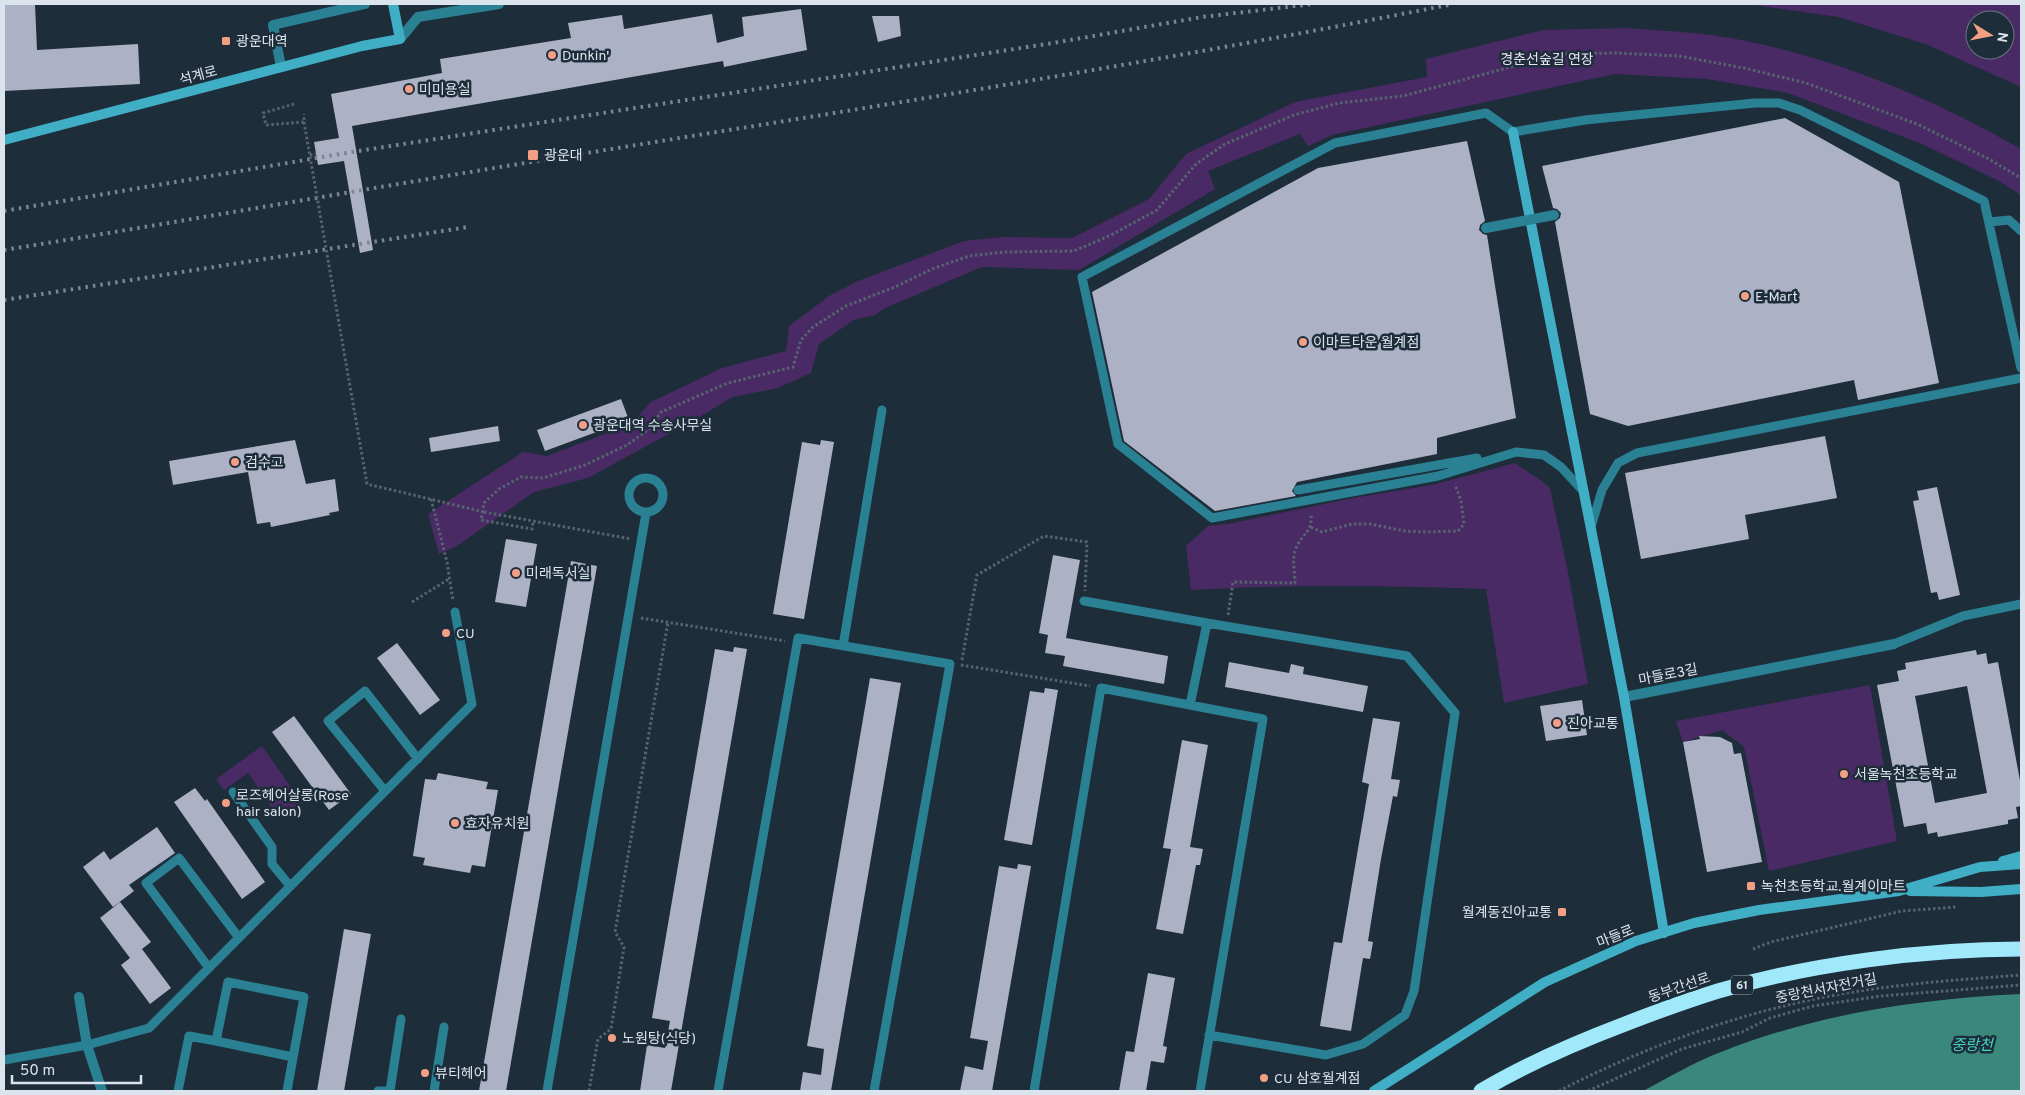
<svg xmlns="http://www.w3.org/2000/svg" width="2025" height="1095" viewBox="0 0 2025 1095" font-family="Overpass,'Noto Sans KR',sans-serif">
	<rect width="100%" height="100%" fill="#1e2d3a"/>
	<path fill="#492a65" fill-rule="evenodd" d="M1746 4H2021V87L1928 45 1839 17ZM1975 20H2005V50H1975Z
		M1626 28C1663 31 1700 32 1736 39 1837 58 1932 98 2021 149V195L1999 181 1922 144 1788 93 1707 79 1615 74 1332 135 1308 146 1300 134 1208 171 1215 189 1079 270 982 267 885 308 875 315 854 320 819 344 811 373 778 388 733 397 694 420 588 478 534 492 457 546 439 554 428 514 523 452 547 456 631 424 651 402 722 368 786 351 789 326 829 296 858 281 964 241 1002 237 1072 238 1149 199 1186 154 1295 102 1427 77 1426 59 1543 30Z
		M1515 463C1527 472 1540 478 1550 488L1568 572 1588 684 1504 703 1486 589C1388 586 1290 584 1191 590L1186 546 1208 526 1228 524 1353 498 1432 485Z
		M1870 685 1897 841 1769 871 1744 747 1722 730 1683 742 1676 721Z
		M262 746 302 803 279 818 248 773 224 790 216 779Z"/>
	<path fill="#3a877c" d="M2021 994V1091H1643C1668 1078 1694 1062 1721 1052 1817 1014 1918 999 2021 994Z"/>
	<path fill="#acb1c6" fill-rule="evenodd" d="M4 4H35L37 50 138 44 140 84 4 91Z
		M801 9 807 50 724 67 723 61 352 126 373 250 360 253 344 161 318 165 314 142 339 138 331 94 442 73 440 59 571 38 568 23 622 15 624 29 712 14 717 43 744 36 742 17Z
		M872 16H899L901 36 878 42Z
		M1785 118 1899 182 1939 383 1858 400 1854 380 1628 426 1590 414 1555 222 1560 218 1561 213 1557 209 1553 208 1542 166Z
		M1467 141 1485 221 1480 225 1479 230 1483 234 1487 235 1516 418 1437 438V454L1297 482 1292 491 1296 496 1215 511 1124 441 1092 292 1318 168Z
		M621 399 629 420 545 451 537 430Z
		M498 426 500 441 431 452 429 438Z
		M1825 436 1837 498 1745 515 1749 539 1641 559 1625 473Z
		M295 440 306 484 335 479 339 511 329 513 330 515 271 527 270 522 257 524 248 472 173 485 169 461Z
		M821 440 834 442 804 619 773 614 802 442 820 445Z
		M1937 487 1960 595 1939 600 1937 592 1931 593 1913 501 1919 500 1917 491Z
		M506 539 537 544 526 607 495 602Z
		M1053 555 1080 560 1066 638 1168 656 1164 684 1063 666 1065 656 1045 653 1048 635 1039 633Z
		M571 561 597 566 560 778 506 1091H479Z
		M397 643 440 700 420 715 377 658Z
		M734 647 747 649 671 1091H640L647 1045 665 1048 670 1021 652 1018 715 649 733 652Z
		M1976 650 1977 655 1986 653 1988 664 1998 662 2021 786V806L2016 807 2018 818 2008 820V824L1938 837 1937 832 1928 834 1926 823 1904 827 1877 685 1899 681 1897 671 1906 669 1905 663ZM1967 686 1987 793 1935 803 1915 696Z
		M1229 662 1289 673 1291 664 1304 667 1303 674 1368 686 1363 712 1225 687Z
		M870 678 901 683 831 1091H800L803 1072 821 1075 824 1049 807 1046Z
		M1045 688 1058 690 1032 845 1004 840 1030 691 1044 693Z
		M1582 700 1587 735 1546 741 1540 706Z
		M294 716 351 794 329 810 272 732Z
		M1373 718 1400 722 1391 779 1400 780 1397 797 1393 796 1381 859 1368 941 1373 942 1370 959 1363 958 1351 1031 1320 1026 1334 942 1342 943 1369 784 1362 782Z
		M1699 736 1720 737 1732 743 1734 754 1741 753 1762 862 1707 872 1683 742 1700 739Z
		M1182 740 1208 745 1190 847 1203 849 1200 865H1196L1183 934 1156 929 1171 849 1163 848Z
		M438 773 488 782 486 789 498 790 485 867 472 865 470 873 423 865 425 858 413 856 425 779 436 780Z
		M195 788 205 801 207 799 265 882 242 899 174 802Z
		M157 827 175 853 129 885 134 891 113 907 83 867 104 851 110 860Z
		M1018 864 1031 866 992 1091H960L965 1066 983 1070 988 1041 970 1038 999 866 1017 869Z
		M120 902 151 942 142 949 171 988 150 1004 121 965 130 958 100 918Z
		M344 929 371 934 344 1091H317Z
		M1148 973 1175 978 1163 1046 1167 1047 1164 1063 1151 1061 1146 1091H1119L1126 1051 1134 1052Z"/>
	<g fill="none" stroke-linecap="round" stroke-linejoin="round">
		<path stroke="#576470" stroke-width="3" stroke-dasharray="2.5 2.5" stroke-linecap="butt" d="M294 104 263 113 266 125 304 122V114
			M310 155 316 154
			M431 499 447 562 453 601
			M484 512 631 539
			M533 523 532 529 481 520 484 503 499 489 521 477 543 478 585 465 627 445 649 429 661 412 728 383 793 367 801 340 813 327 846 306 895 287 932 269 969 256 1004 252 1074 251 1111 235 1157 210 1196 164 1225 144 1294 115 1339 103 1403 96 1529 62 1565 54 1615 53 1679 56 1744 68 1806 83 1917 124 1987 158 2021 178
			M1311 527 1322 532 1352 524H1370L1404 531 1426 532 1458 531 1464 524 1461 501 1455 484
			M412 602 449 579
			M1228 615 1233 582 1295 583C1295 574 1292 560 1295 551 1301 533 1313 534 1311 513
			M641 618 785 641
			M962 660 977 575 1044 536 1087 542 1085 591
			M961 665 1090 686
			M1753 949 1771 942 1902 911 1956 907
			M589 1091 598 1039 611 1029 624 947 615 932 668 622
			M1559 1091C1644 1047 1736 1014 1830 996 1893 984 1957 980 2021 975
			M1588 1091 1682 1049 1742 1032 1770 1018 1813 1006 1881 996 2021 985"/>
		<path stroke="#298193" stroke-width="9" d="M1989 222 2009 220 2021 231
			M629 495a17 17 0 1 1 34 0a17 17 0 1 1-34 0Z
			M1298 490 1477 458
			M1584 492 1561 467 1544 455 1516 452 1438 476 1212 518 1118 444 1082 277 1335 143 1486 113 1513 132 1585 120 1755 103H1779L1800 110 1984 201 2021 368
			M1591 527 1602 490 1618 463 1637 453 2021 378
			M1084 601 1207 623
			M1894 644 1963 616 2021 604
			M843 646 882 410
			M1190 705 1207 623 1407 656 1455 713 1414 991 1405 1015 1363 1044 1326 1055 1209 1035
			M385 791 328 721 365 691 418 759
			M233 792 272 847V864L290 886
			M209 968 146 883 179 858 239 938
			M216 1041 293 1057
			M4 1060 87 1045 149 1028 472 704 455 612
			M178 1091 189 1036 216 1041 228 982 304 997 287 1091
			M378 1091H386
			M390 1091 401 1019
			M434 1091 444 1027
			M547 1091 646 513
			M718 1091 798 638 950 664 874 1091
			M1034 1091 1101 688 1263 719 1200 1091"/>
		<path stroke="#298193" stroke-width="10" d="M400 39 418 17 499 4
			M281 67 273 25 365 4
			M1624 697 1894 644
			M79 997 87 1045 102 1091"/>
		<path stroke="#40aec5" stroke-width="10" d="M1513 132 1624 697 1664 933
			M4 140 362 46 400 39 393 4
			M2003 861 2021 856
			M1910 891 1981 892 2021 889
			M1374 1091 1545 982 1636 941 1694 923 1759 910 1899 891 1980 867 2021 864"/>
		<path stroke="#a0e9fa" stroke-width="15" d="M1481 1091C1526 1064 1575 1043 1625 1024 1656 1012 1686 1001 1718 991 1810 964 1925 949 2021 949"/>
		<path stroke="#7a8691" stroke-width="4" stroke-dasharray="2.5 5" stroke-linecap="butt" d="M4 211 352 152 1053 43 1202 17 1313 4
			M4 250C198 219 392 184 587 153 876 106 1166 61 1453 4
			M4 300 468 227"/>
		<path stroke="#576470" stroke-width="3" stroke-dasharray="2.5 2.5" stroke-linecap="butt" d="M304 122 367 484 484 512"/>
		<path stroke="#298193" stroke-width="10" d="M1486 228 1554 215"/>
	</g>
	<g fill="#f39f84" stroke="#1e2d3a" stroke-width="2">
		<rect x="221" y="36" width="10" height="10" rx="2.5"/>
		<circle cx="552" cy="55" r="5"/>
		<circle cx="409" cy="89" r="5"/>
		<rect x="527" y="149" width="12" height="12" rx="2.5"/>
		<circle cx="1745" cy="296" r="5"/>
		<circle cx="1303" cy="342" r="5"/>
		<circle cx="583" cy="425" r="5"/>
		<circle cx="235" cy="462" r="5"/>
		<circle cx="516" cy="573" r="5"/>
		<circle cx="446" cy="633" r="5"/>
		<circle cx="1557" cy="723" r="5"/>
		<circle cx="1844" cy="774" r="5"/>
		<circle cx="226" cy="803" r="5"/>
		<circle cx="455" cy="823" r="5"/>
		<rect x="1746" y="881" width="10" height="10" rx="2.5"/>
		<rect x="1557" y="907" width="10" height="10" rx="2.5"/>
		<circle cx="612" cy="1038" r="5"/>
		<circle cx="425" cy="1073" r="5"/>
		<circle cx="1264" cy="1078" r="5"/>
	</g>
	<g text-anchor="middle" stroke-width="5" stroke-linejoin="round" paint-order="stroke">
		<rect fill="#1e2d3a" stroke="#a2adb7" stroke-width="1" x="1731" y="975.5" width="22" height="19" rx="4"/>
		<g font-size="12" font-weight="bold" fill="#dbe4ed">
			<text x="1742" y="989">61</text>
		</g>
		<g font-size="14" fill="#dbe4ed" stroke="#1e2d3a" text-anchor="start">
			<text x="236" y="46">광운대역</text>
			<text x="562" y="60">Dunkin'</text>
			<text x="419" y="94">미미용실</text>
			<text x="544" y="160">광운대</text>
			<text x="1755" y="301">E-Mart</text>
			<text x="1313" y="347">이마트타운 월계점</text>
			<text x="593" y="430">광운대역 수송사무실</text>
			<text x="245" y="467">검수고</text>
			<text x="526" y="578">미래독서실</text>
			<text x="456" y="638">CU</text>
			<text x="1567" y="728">진아교통</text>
			<text x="1854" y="779">서울녹천초등학교</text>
			<text x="236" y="800">로즈헤어살롱(Rose<tspan x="236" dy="16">hair salon)</tspan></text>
			<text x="465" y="828">효자유치원</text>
			<text x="1761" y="891">녹천초등학교.월계이마트</text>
			<text x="1552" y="917" text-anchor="end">월계동진아교통</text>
			<text x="622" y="1043">노원탕(식당)</text>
			<text x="435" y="1078">뷰티헤어</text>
			<text x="1274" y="1083">CU 삼호월계점</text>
		</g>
		<g font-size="14" fill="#eae0f6" stroke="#1e2d3a">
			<text x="1547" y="64">경춘선숲길 연장</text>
		</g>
		<g font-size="14" fill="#dbe4ed" stroke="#1e2d3a">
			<text transform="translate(198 75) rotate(-15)" y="5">석계로</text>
			<text transform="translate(1668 674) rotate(-11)" y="5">마들로3길</text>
			<text transform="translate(1615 936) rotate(-22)" y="5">마들로</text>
			<text transform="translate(1679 987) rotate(-19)" y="5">동부간선로</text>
			<text transform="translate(1826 988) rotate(-11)" y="5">중랑천서자전거길</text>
		</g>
		<g font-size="15" font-style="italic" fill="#41d9c6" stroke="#1e2d3a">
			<text x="1972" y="1050">중랑천</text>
		</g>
	</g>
	<rect width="2025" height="1095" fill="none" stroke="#dbe4ed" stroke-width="10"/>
	<g transform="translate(1990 35) rotate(100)"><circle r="24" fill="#1e2d3a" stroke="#6a7682"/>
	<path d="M0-4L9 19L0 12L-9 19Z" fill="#f39f84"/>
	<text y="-8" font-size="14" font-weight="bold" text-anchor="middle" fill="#dbe4ed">N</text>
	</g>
	<path d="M12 1075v8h129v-8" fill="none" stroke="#dbe4ed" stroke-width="2.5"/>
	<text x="20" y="1075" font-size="15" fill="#dbe4ed" stroke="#1e2d3a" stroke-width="4" paint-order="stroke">50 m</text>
</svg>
